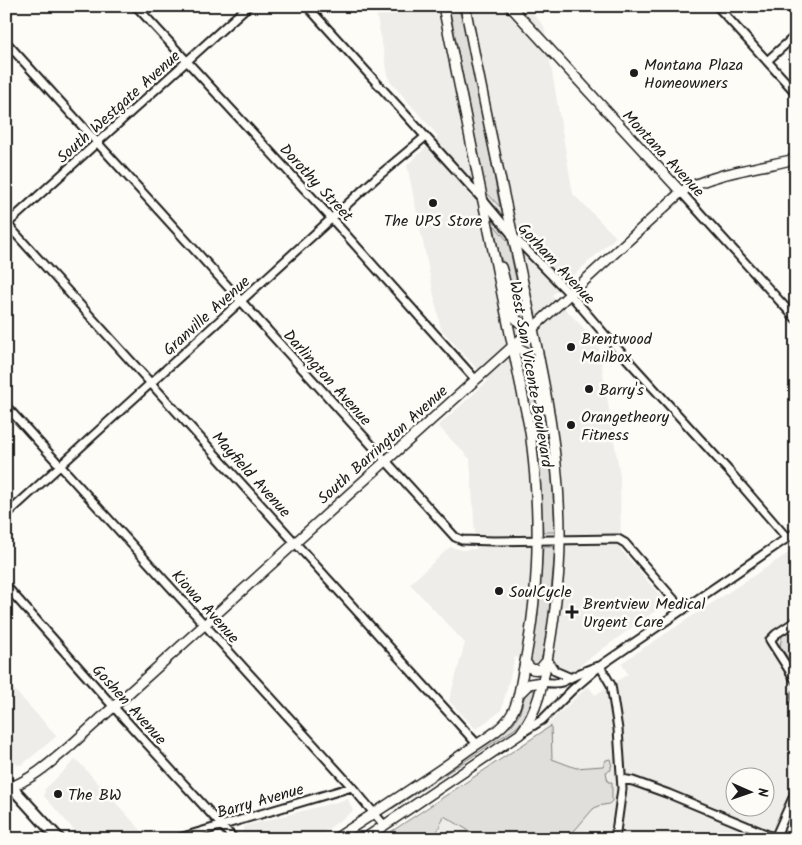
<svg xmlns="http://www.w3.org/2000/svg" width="802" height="845" viewBox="0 0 802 845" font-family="Kalam,sans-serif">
	<rect width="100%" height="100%" fill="#fdfcf7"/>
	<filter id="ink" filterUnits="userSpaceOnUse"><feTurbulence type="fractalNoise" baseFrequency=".02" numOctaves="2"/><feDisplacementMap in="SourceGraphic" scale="10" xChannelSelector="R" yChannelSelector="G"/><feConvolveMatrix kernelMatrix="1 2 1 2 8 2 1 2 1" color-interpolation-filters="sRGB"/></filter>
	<g filter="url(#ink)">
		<path fill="#eeede9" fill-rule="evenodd" d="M375 6H526L544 26 573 194 616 237 552 295 598 343 620 476 621 550 663 599 662 606 572 671 515 657 501 711 476 729 449 701 465 643 410 584 450 547 462 550 476 549 470 459 438 426 488 381 441 329 407 165 438 136 389 80Z
			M796 548V839H381L540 732 588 686 595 695 628 674 621 663ZM734 778H764V808H734Z
			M6 681 57 736 23 764 17 765 6 753Z
			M76 759 147 837 140 839H82L44 796 45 789Z
			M348 799 353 811 314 839H247L242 832 245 826Z"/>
		<path fill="#e0dfdb" stroke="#7e7e7c" d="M449 6H457L466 29 500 207 486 192Z
			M494 225 508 241 525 321 517 317 507 275 499 253Z
			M520 352 527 357 537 399 545 421 552 477 555 532H543L539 465Z
			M544 547H553L555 548 548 624 541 663 536 667 529 662 538 613 543 548Z
			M796 628V670L780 646 782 636Z
			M527 689 535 691C532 706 526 717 516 728L392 809 390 806 512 725 519 715Z
			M551 726 552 759 576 768 603 766 606 760 610 759 612 766H611V770L606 772 608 782H612V801L609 804 598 806 593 809 575 830 559 837V833L517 839H483L444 816 434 839H380Z"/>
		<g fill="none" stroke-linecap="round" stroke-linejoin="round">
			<defs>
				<path id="minor" d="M136 6 332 219 475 379
					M307 6 483 200 513 236 570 294 606 336 729 471 787 538
					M717 6 796 93
					M6 42 455 537 462 540 494 541 618 539 625 543 683 610
					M767 61 796 35
					M681 192 796 319
					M6 223 477 744
					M6 225 248 6
					M6 406 352 787 384 825
					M6 515 376 178 425 137
					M6 586 120 714 234 839
					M796 621 776 634 770 640 796 681
					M547 659 555 671 569 677
					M600 666 611 685 618 729 622 789 615 839
					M542 682C548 683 556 684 562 682 575 676 586 669 600 666
					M796 694V700
					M523 732 542 720 572 690 600 666 796 532
					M622 779 633 781 669 794 778 839
					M775 838 796 791
					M176 839 352 787"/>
				<path id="tertiary" d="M510 6 681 192
					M6 789C31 780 49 764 69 747L533 328 681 192C708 174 762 167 796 159"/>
				<path id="secondary" d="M501 267C506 280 509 313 518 321 522 325 528 326 533 328
					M513 345 526 352 531 360 539 395 543 406
					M525 661C529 668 532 671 540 669L545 663
					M519 694 529 684 542 682
					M335 839C378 810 422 783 464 753 478 743 498 733 509 718 518 706 520 687 523 672 540 592 541 512 530 431L443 6
					M364 839 520 734C539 711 544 677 549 649 555 613 560 576 560 540 561 443 536 344 516 250 498 169 481 88 465 6"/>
				<path id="primary" d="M6 781 59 839"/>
			</defs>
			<use href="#minor" stroke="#1c1c1c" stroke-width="11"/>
			<use href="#tertiary" stroke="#1c1c1c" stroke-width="12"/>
			<use href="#secondary" stroke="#1c1c1c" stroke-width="12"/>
			<use href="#primary" stroke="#1c1c1c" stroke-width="14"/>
			<use href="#minor" stroke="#fdfcf7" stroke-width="7"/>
			<use href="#tertiary" stroke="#fdfcf7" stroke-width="9"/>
			<use href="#secondary" stroke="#fdfcf7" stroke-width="9"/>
			<use href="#primary" stroke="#fdfcf7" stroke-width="10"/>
		</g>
	</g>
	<g fill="#1c1c1c" stroke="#fdfcf7" stroke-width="2">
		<circle cx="634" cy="73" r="5"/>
		<circle cx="433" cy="203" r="5"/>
		<circle cx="571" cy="347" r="5"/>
		<circle cx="589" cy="389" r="5"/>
		<circle cx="571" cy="425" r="5"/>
		<circle cx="499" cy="591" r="5"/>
		<path d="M569.5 604.5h5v5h5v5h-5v5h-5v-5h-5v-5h5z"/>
		<circle cx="58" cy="794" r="5"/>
	</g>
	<g text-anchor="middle" stroke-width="5" stroke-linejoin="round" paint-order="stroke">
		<g font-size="16" fill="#1c1c1c" stroke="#fdfcf7" text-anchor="start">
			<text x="644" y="70">Montana Plaza<tspan x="644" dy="18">Homeowners</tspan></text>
			<text x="433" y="226" text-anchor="middle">The UPS Store</text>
			<text x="581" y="344">Brentwood<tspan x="581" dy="18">Mailbox</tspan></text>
			<text x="599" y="395">Barry's</text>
			<text x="581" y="422">Orangetheory<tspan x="581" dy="18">Fitness</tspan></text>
			<text x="509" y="597">SoulCycle</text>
			<text x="583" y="609">Brentview Medical<tspan x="583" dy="18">Urgent Care</tspan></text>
			<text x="68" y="800">The BW</text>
		</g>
		<g font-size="16" fill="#1c1c1c" stroke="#fdfcf7">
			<text transform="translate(118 106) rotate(-42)" y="6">South Westgate Avenue</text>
			<text transform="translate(664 153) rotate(47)" y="6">Montana Avenue</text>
			<text transform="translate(317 182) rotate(47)" y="6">Dorothy Street</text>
			<text transform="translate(557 263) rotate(47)" y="6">Gorham Avenue</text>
			<text transform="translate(206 315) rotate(-42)" y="6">Granville Avenue</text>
			<text transform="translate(532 374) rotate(80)" y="6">West San Vicente Boulevard</text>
			<text transform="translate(328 377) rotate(48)" y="6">Darlington Avenue</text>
			<text transform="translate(382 444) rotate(-42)" y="6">South Barrington Avenue</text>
			<text transform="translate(252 474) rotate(48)" y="6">Mayfield Avenue</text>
			<text transform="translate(206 606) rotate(48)" y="6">Kiowa Avenue</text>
			<text transform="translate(130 704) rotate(48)" y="6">Goshen Avenue</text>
			<text transform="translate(260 800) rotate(-16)" y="6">Barry Avenue</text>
		</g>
	</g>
	<rect width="802" height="845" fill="none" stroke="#fdfcf7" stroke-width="25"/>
	<rect x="12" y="12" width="777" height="820" fill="none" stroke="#1c1c1c" stroke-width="2" filter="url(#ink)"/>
	<g transform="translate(750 792) rotate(92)"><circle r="24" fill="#fdfcf7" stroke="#a3a29f"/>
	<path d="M0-4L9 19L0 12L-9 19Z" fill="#1c1c1c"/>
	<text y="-8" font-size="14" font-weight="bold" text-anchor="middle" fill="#1c1c1c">N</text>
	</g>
</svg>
